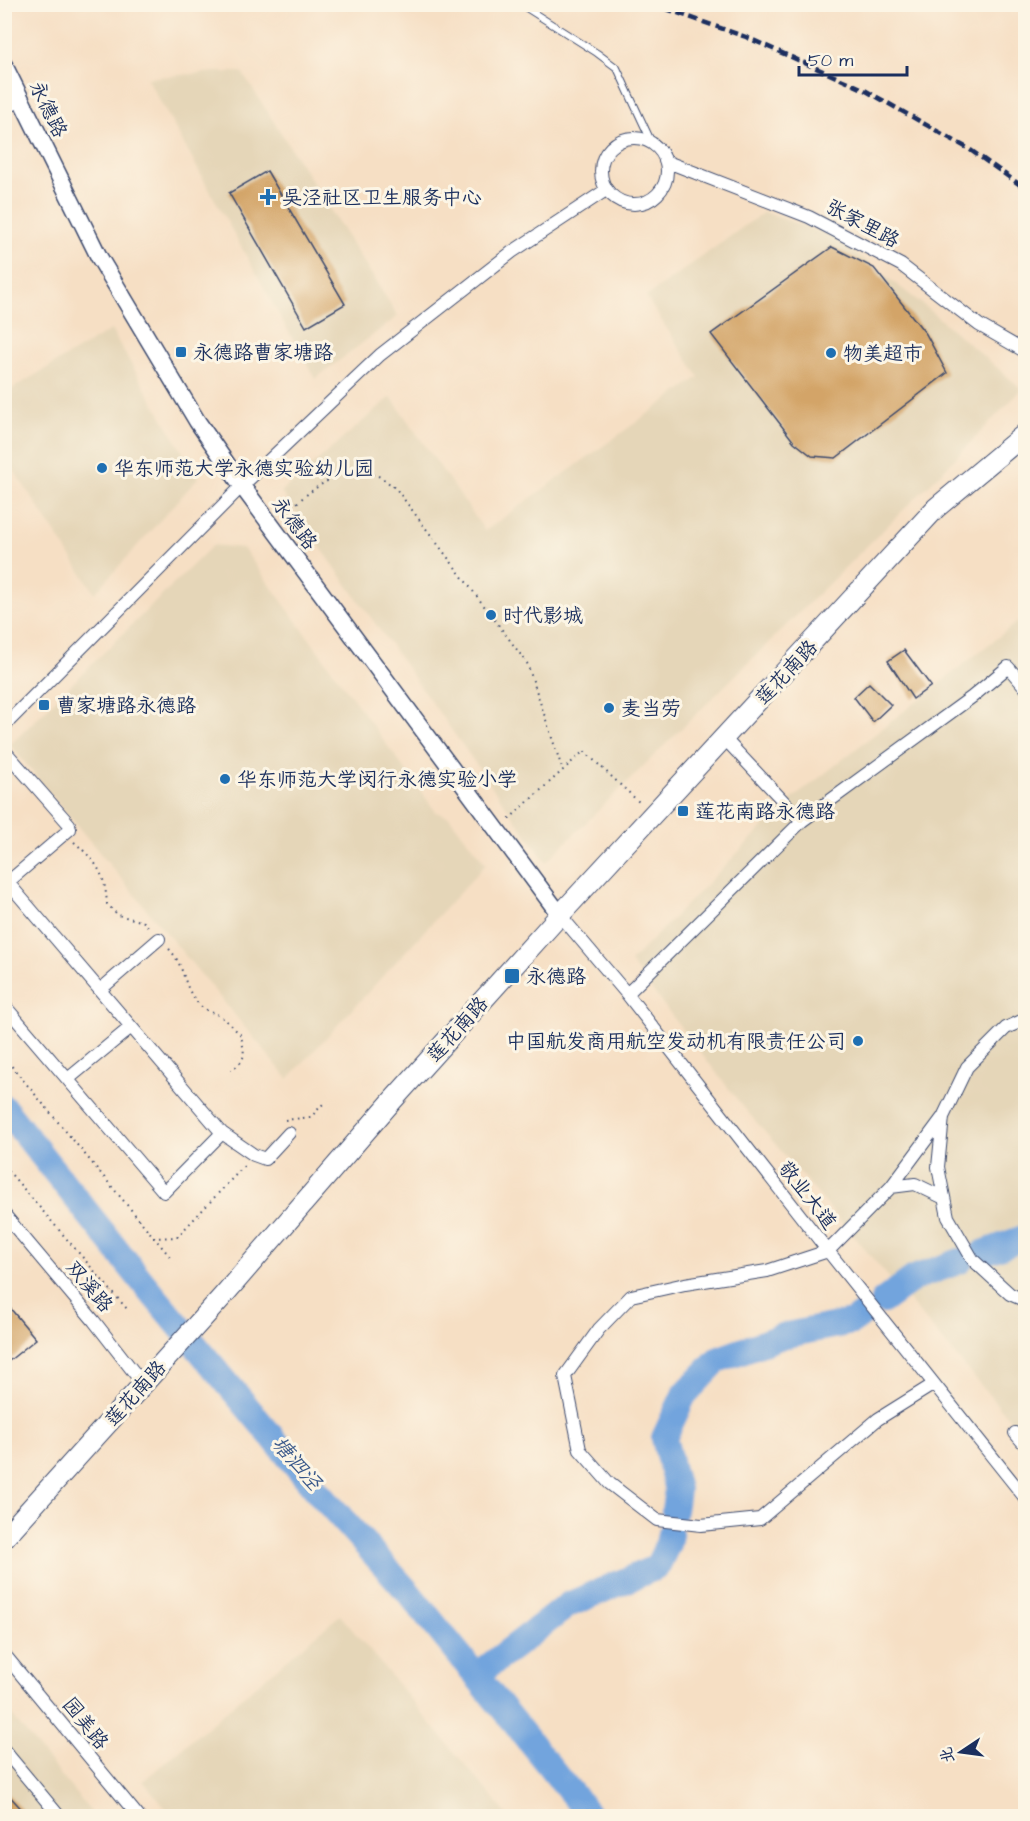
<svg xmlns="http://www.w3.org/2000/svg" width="1030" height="1821" viewBox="0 0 1030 1821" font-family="'Architects Daughter','LXGW WenKai TC',sans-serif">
	<rect width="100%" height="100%" fill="#fcf5e5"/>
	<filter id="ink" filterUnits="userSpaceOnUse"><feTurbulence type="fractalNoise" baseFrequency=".0167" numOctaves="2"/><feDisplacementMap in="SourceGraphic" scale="12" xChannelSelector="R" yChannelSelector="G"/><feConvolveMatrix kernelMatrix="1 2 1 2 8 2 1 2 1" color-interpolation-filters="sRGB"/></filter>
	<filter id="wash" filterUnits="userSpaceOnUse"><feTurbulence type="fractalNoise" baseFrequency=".008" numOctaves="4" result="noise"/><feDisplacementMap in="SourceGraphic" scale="24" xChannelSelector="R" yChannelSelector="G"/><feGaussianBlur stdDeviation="1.35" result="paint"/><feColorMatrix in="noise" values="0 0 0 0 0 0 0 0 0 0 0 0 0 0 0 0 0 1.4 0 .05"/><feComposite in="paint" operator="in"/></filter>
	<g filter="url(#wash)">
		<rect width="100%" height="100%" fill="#f6dfc4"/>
		<path fill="#e5d6b8" d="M215 72H242L398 316 315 379 147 78Z
			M764 212 835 237 922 304 1022 389 943 471 546 862 281 492 391 397 485 531 699 377 646 297Z
			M111 330 198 478 95 593 5 457V393Z
			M213 545 243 548 436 812 449 817 486 864 288 1079 10 745Z
			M1025 616V1437L740 1103 630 962 786 804Z
			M340 1615 508 1816H172L143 1781Z
			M5 1707 94 1816H5Z"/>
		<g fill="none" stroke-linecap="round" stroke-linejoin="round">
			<path stroke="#72a4dd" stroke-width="26" d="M4 1108 145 1285 319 1493 408 1592 590 1816
				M983 1253 1026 1237
				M883 1301 914 1278 960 1261
				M674 1510 677 1490 664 1438 684 1395 717 1360 782 1336 852 1322 863 1314
				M476 1676 568 1605 657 1567 668 1544 670 1534"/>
		</g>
		<g id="blocks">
			<path fill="#d3a468" d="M267 171 345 304 306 327 229 193Z
				M832 247 874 268 926 334 947 373 836 458 812 456 794 442 711 334Z
				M904 650 931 686 913 699 888 661Z
				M869 683 891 705 873 722 854 697Z
				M4 1301 36 1339 4 1365Z
				M4 1790 28 1816H4Z"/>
		</g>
	</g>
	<g filter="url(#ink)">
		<use href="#blocks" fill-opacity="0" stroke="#3c496d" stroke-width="1.5"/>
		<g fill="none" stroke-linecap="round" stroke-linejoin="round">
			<defs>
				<path id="lane" d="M520 4 597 53 617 68 652 143"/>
				<path id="street" d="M4 108 21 101
					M601 171a33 33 0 1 1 66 0a33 33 0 1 1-66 0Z
					M665 161 809 217 901 265 979 325 1026 352
					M4 726 242 486 380 355 512 252 606 190
					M4 750 69 824 70 829 8 882
					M802 821 972 697 1008 667 1026 688
					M4 878 222 1133 254 1155 265 1159 289 1133
					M560 915 627 994 828 1251 1026 1499
					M100 990 159 939
					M627 994 802 821 724 738
					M4 1005 164 1192 222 1133
					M1026 1019 1006 1028 967 1067 943 1117 938 1167 948 1217 973 1260 1010 1294 1026 1301
					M68 1079 131 1027
					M891 1187 915 1184 944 1198
					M4 1214 94 1321 143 1384
					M934 1384 878 1419 760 1519 701 1525 657 1520 609 1483 580 1450 565 1376 599 1329 631 1296 685 1284 767 1271 828 1251 891 1187 943 1117
					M1015 1433 1026 1446
					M4 1654 138 1816
					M4 1750 59 1816"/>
				<path id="secondary" d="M4 65 99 257 197 421 242 486 560 915"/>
				<path id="primary" d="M4 1538 222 1297 392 1101 558 917 936 508 1026 433"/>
			</defs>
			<use href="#lane" stroke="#3c496d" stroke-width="8"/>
			<use href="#street" stroke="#3c496d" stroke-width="14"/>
			<use href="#secondary" stroke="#3c496d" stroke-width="19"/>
			<use href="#primary" stroke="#3c496d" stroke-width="22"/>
			<path stroke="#3c496d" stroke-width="2" stroke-dasharray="1.5 4.5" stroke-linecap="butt" d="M284 515C307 492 344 461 378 476 385 479 391 485 397 490L527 663 563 771
				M509 819 584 751 640 803
				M74 842C97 862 105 873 107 904L118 915 144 922 150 929
				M169 949C186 967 182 985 197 1002 205 1012 211 1011 220 1016 228 1021 234 1029 241 1035 244 1053 248 1060 231 1070
				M4 1057 172 1259
				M285 1120 311 1117 323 1104
				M4 1166 127 1309
				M153 1238 177 1237 245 1165
				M97 1303 111 1291"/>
			<use href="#lane" stroke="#fff" stroke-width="6"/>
			<use href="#street" stroke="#fff" stroke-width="12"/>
			<use href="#secondary" stroke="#fff" stroke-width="16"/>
			<use href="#primary" stroke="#fff" stroke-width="20"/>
			<path stroke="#1b2f5e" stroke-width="4.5" stroke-dasharray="9 4.5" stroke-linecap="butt" d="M652 4 746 37 861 88 969 149 1026 189"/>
		</g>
	</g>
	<g fill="#1f6fb2" stroke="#fcf5e5" stroke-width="2">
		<path d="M265 188h6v6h6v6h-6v6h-6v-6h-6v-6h6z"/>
		<rect x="175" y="346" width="12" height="12" rx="3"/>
		<circle cx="831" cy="353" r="6"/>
		<circle cx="102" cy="468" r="6"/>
		<circle cx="491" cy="615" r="6"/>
		<rect x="38" y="699" width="12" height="12" rx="3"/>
		<circle cx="609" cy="708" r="6"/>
		<circle cx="225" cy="779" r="6"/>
		<rect x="677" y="805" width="12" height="12" rx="3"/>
		<rect x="504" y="968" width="16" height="16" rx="3"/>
		<circle cx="858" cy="1041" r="6"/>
	</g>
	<g text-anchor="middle" stroke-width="6" stroke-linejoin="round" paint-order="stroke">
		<g font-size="20" fill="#1b2f5e" stroke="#fcf5e5">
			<text transform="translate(49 109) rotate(64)" y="7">永德路</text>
			<text transform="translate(863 223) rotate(28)" y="7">张家里路</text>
			<text transform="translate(295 523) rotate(53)" y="7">永德路</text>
			<text transform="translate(786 672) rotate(-47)" y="7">莲花南路</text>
			<text transform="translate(457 1029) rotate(-48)" y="7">莲花南路</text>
			<text transform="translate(808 1195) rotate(52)" y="7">敬业大道</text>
			<text transform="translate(90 1286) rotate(50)" y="7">双溪路</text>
			<text transform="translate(135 1393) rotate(-48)" y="7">莲花南路</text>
			<text transform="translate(86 1723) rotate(51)" y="7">园美路</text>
		</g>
		<g font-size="20" fill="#1b2f5e" stroke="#fcf5e5" text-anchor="start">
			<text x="282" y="204">吴泾社区卫生服务中心</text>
			<text x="193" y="359">永德路曹家塘路</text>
			<text x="843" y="360">物美超市</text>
			<text x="114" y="475">华东师范大学永德实验幼儿园</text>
			<text x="503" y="622">时代影城</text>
			<text x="56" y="712">曹家塘路永德路</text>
			<text x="621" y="715">麦当劳</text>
			<text x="237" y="786">华东师范大学闵行永德实验小学</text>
			<text x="695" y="818">莲花南路永德路</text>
			<text x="526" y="983">永德路</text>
			<text x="846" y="1048" text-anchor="end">中国航发商用航空发动机有限责任公司</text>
		</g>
		<g font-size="21" font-style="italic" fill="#39588a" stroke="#fcf5e5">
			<text transform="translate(297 1463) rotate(49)" y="7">塘泗泾</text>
		</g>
	</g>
	<rect width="1030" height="1821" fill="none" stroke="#fcf5e5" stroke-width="24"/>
	<g transform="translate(961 1752) rotate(257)" stroke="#fcf5e5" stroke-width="4.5" paint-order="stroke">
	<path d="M0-4.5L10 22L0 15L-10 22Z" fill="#1b2f5e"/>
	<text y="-9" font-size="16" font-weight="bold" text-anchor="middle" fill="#1b2f5e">北</text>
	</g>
	<path d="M799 66v9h108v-9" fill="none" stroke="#1b2f5e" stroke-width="3"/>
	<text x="808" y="66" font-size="18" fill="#1b2f5e" stroke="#fcf5e5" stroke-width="4.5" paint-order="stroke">50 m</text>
</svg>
